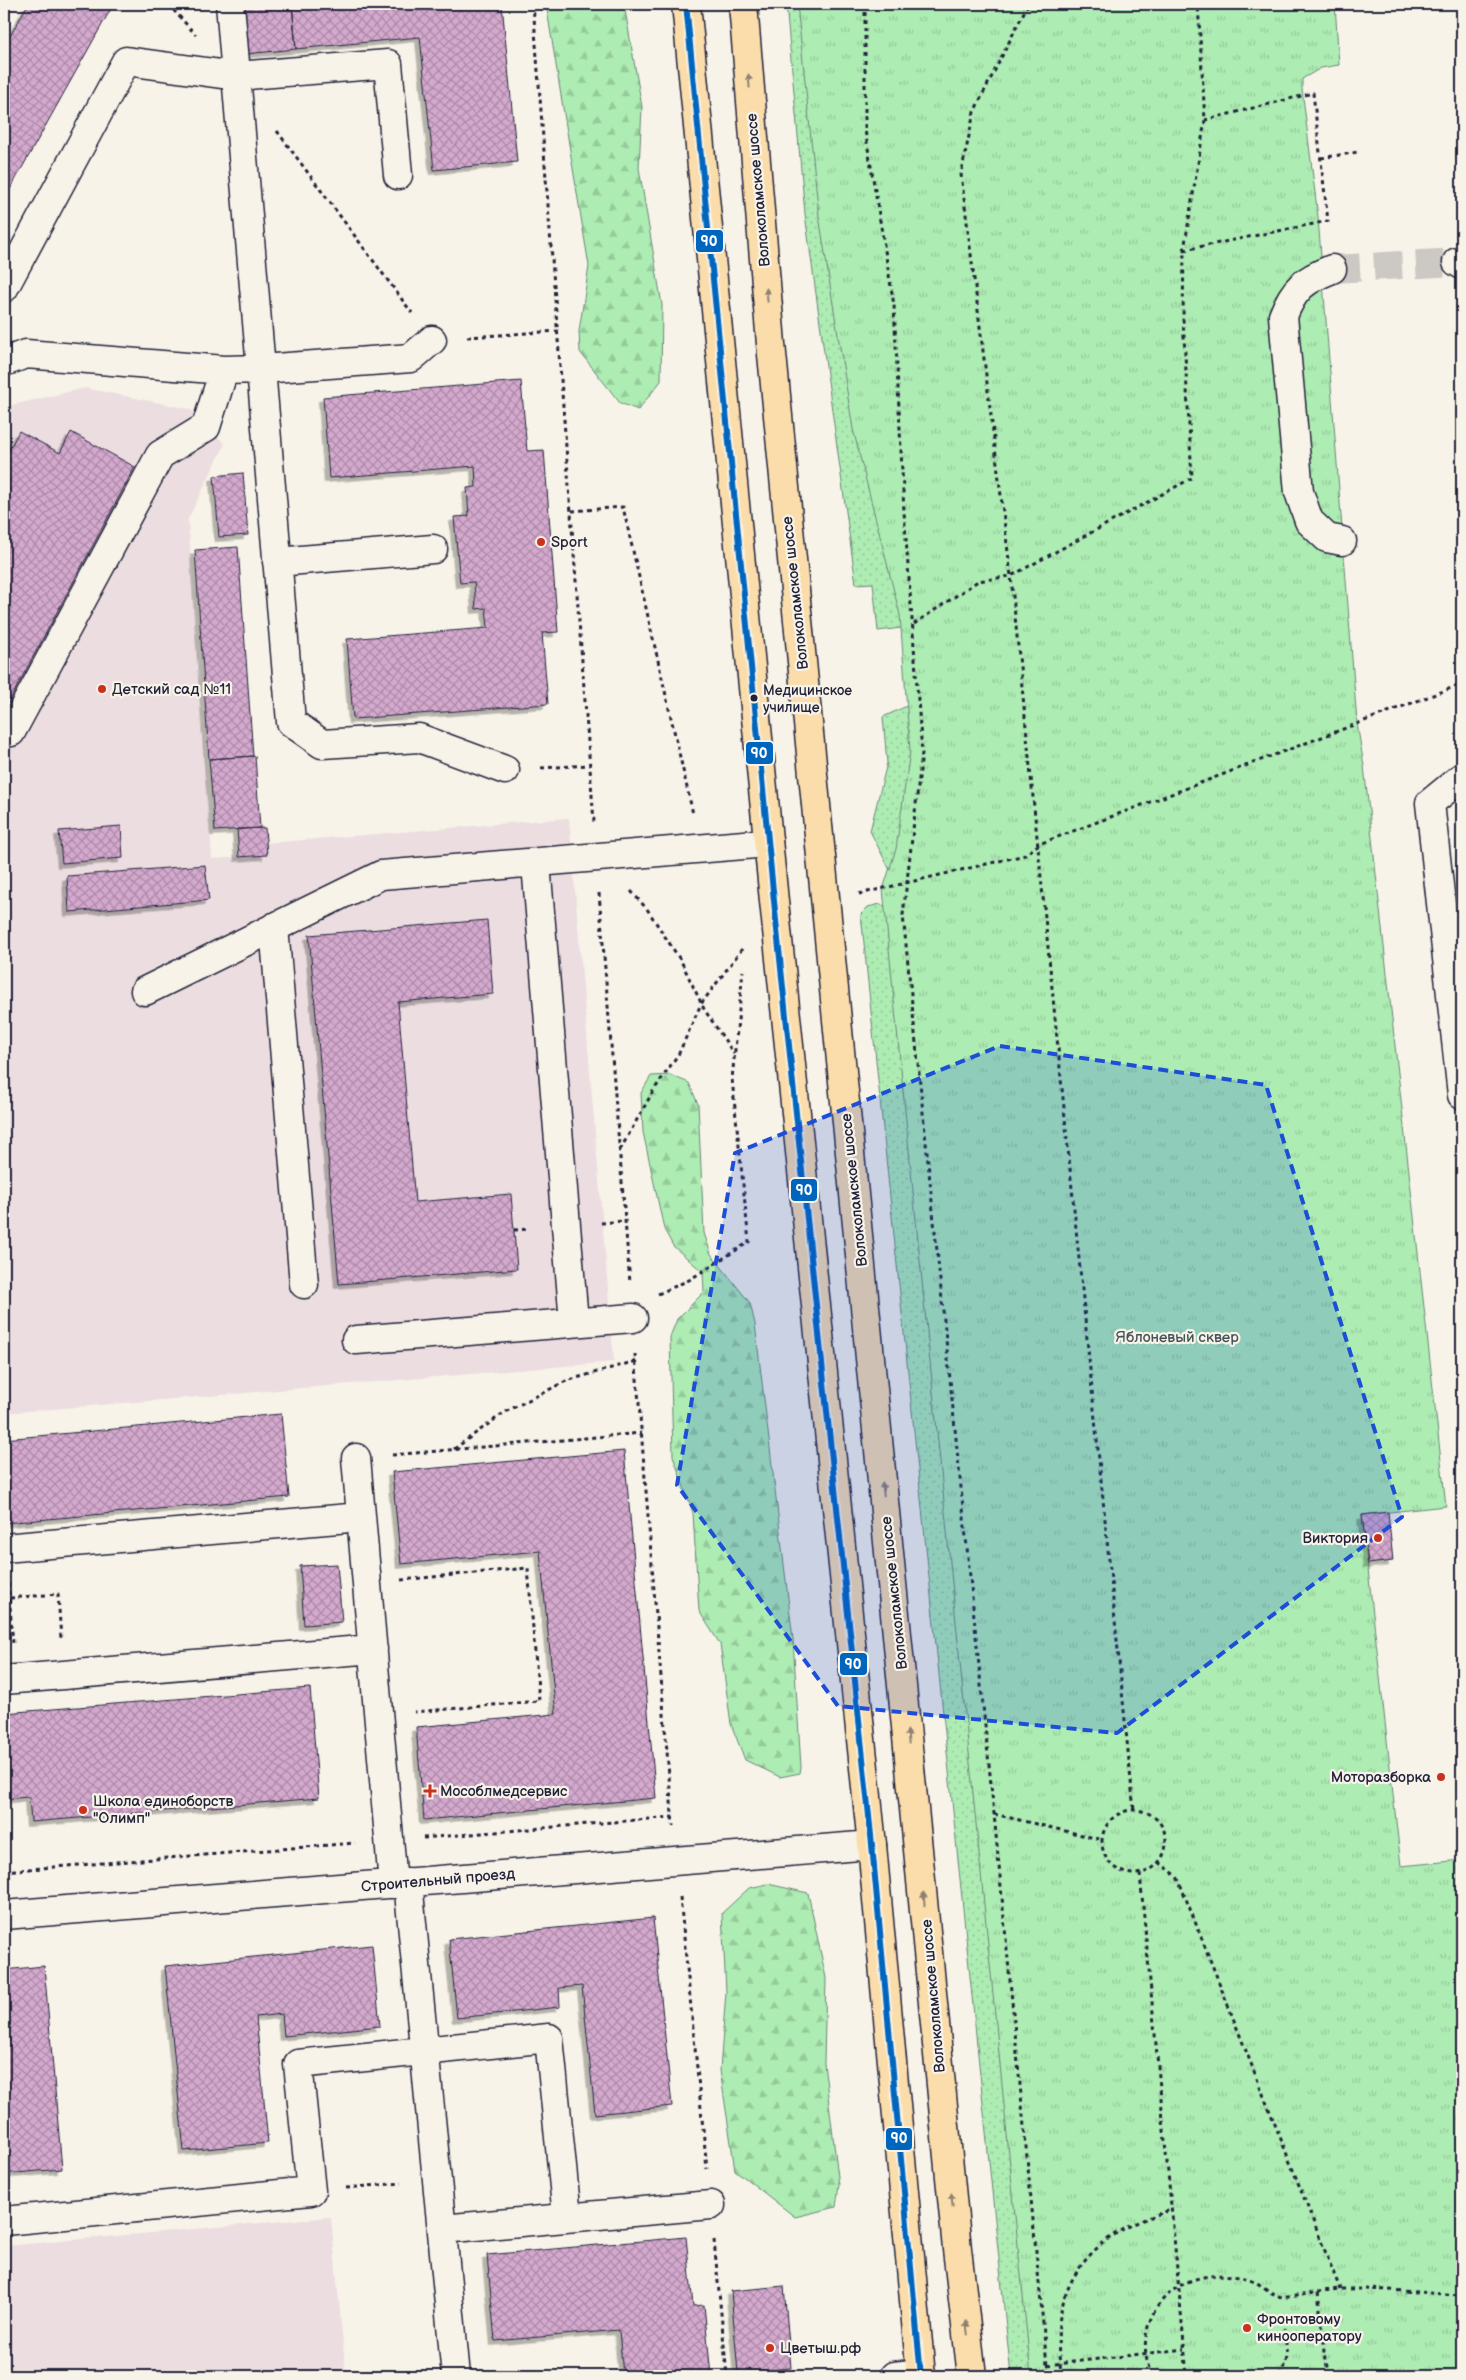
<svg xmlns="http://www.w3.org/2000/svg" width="1466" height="2380" viewBox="0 0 1466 2380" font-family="'Balsamiq Sans',sans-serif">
	<defs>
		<pattern id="grass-dots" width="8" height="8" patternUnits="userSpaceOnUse" patternTransform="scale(1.25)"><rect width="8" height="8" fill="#adecb3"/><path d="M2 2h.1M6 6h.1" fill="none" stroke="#95ca9b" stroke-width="1.8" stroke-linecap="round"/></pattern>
		<pattern id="forest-firs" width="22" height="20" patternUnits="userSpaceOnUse" patternTransform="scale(1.25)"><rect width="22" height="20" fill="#adecb3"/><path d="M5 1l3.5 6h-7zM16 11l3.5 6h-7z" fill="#95ca9b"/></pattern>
		<pattern id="park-tufts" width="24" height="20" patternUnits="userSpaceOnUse" patternTransform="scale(1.25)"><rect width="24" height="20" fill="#adecb3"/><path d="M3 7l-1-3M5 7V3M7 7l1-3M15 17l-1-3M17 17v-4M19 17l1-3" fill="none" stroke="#95ca9b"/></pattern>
		<pattern id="building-cross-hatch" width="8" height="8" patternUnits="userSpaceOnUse" patternTransform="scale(1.25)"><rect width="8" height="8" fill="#d4a9ce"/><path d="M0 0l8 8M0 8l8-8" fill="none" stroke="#ac89a8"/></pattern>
		<filter id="shadow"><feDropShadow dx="-4.5" dy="4.5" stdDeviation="0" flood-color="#0004"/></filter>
	</defs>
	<rect width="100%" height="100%" fill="#f7f3e8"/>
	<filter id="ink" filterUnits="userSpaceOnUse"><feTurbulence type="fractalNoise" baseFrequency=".02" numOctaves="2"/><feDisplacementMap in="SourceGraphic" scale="10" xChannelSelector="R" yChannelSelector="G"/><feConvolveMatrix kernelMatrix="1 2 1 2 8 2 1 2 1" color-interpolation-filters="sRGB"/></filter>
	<g filter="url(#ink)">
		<path fill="#ecdde0" d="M85 388 190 409 225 444 188 519 212 859 239 857 237 829 265 828 267 843 569 818 614 1362 4 1413V407Z
			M331 2217 346 2376H4V2246Z"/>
		<path fill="url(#grass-dots)" stroke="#688777" d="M786 4H859L909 627 878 631 873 583 856 584 805 214Z
			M909 705 913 754 901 863 892 874 870 831 887 763 883 717Z
			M880 904 893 910 1032 2376H1011L861 914 868 907Z"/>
		<path fill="url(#forest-firs)" stroke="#688777" d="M546 4H621L625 10 642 107 639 168 662 305 661 381 638 410 620 403 580 352 579 331 589 266Z
			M670 1075 689 1083 698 1104 704 1233 711 1254 750 1303 755 1324 793 1639 801 1767 800 1773 780 1777 745 1760 731 1724 720 1644 699 1611 693 1513 673 1456 670 1337 677 1319 704 1292 703 1272 673 1246 664 1229 643 1132 641 1093 651 1076Z
			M768 1884 808 1893 826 1978 824 2063 839 2185 836 2207 795 2217 735 2170 720 2070 726 1992 722 1913 749 1888Z"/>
		<path fill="url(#park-tufts)" stroke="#688777" d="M797 4H1335L1339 65 1321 68 1302 79V89L1318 217 1357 723 1364 766 1446 1506 1362 1515 1401 1866 1462 1860V2376H1031L883 889 896 849 910 751 900 615 853 429 819 216Z"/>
		<path fill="url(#building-cross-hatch)" stroke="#22223b" filter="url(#shadow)" d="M28 4 113 5 4 200V47Z
			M241 4H292L296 49 246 54Z
			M292 4H502L517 162 434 170 420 37 296 49Z
			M521 381 527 451 544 450 558 632 542 633 548 704 353 719 347 639 488 628 486 608 476 609 474 582 460 583 454 517 469 516 467 488 476 487 475 466 329 478 323 397Z
			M19 431 60 453 71 432 135 467 5 709 4 460Z
			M243 473 248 535 219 537 214 476Z
			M238 547 253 756 209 759 195 550Z
			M255 756 260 828 215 831 209 759Z
			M121 826 123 858 62 863 59 831Z
			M265 828 267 855 239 857 237 829Z
			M205 865 209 900 69 912 67 876Z
			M487 920 493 994 398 1002 415 1202 511 1194 517 1269 339 1284 309 935Z
			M281 1414 289 1497 4 1523V1439Z
			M624 1451 656 1798 424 1820 416 1727 556 1714 540 1551 401 1564 392 1472Z
			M1388 1512 1393 1561 1368 1564 1362 1515Z
			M337 1564 342 1622 304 1625 300 1566Z
			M310 1688 319 1798 31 1822 29 1797 4 1799V1713Z
			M653 1918 672 2106 595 2114 582 1986 559 1988 560 2007 457 2018 449 1939Z
			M372 1945 380 2026 284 2036 282 2014 256 2017 268 2143 184 2151 165 1966Z
			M44 1966 62 2169 4 2174V1970Z
			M686 2237 693 2306 704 2305 711 2376H623L619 2330 495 2341 487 2255Z
			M784 2286 791 2368 738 2373 731 2291Z
			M623 2374V2376H599Z"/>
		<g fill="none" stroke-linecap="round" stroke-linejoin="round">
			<path stroke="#ccc9c5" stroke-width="28" stroke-dasharray="28 14" stroke-linecap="butt" d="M1332 269 1457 262"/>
			<defs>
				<path id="minor" d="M230 4 291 722 322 744 419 738 505 770
					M1457 262 1462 265
					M1332 269C1304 280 1294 288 1283 316L1299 492 1309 521 1327 538 1342 541
					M4 288 126 61 236 76 388 64 398 175
					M4 362 26 354 224 370 261 369 411 358 432 340
					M277 562 433 549
					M4 728 11 732 160 455 206 427 224 370
					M1462 777 1430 803 1462 1095
					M536 864 574 1322
					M274 927 304 1284
					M145 991 381 875 768 843
					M356 1340 633 1318
					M356 1458 393 1884
					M4 1548 361 1517
					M4 1680 373 1649
					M408 1882 456 2376
					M4 1915 872 1845
					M4 2221 311 2191 298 2064 549 2038 567 2217
					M442 2229 711 2205
					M894 2376 921 2373"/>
				<path id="major" d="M686 4 774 901 872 1845 921 2376
					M743 4 771 344 957 2249 972 2376"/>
			</defs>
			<use href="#minor" stroke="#22223b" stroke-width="31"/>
			<use href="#major" stroke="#22223b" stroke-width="31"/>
			<path stroke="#22223b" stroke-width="3" stroke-dasharray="4 4" stroke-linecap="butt" d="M168 4 196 35
				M533 4 594 822
				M865 4V130L894 305 904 512 922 753 903 915 994 1814 1048 2376
				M1028 4 974 112 961 174 1011 576 1134 1811
				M277 131 412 313
				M1321 158 1358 152
				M1184 250 1328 221 1313 93 1205 120
				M467 337 559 331
				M572 511 623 507 693 814
				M914 624 978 581 1011 576 1192 478 1183 319 1184 250 1205 120 1198 4
				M541 768 590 765
				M631 891 647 909 681 961 704 1009 734 1054
				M599 893 630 1283
				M859 894 1025 855 1039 844 1462 684
				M620 1150 652 1093 679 1053 701 1004 742 949
				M601 1223 624 1221
				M514 1230 530 1229
				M658 1294 689 1280 749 1242 732 1079 743 971
				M635 1354 673 1826
				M454 1449 505 1412 566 1381 636 1361
				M392 1455 642 1433
				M401 1580 528 1568 539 1701 414 1712
				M8 1583 13 1644
				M10 1598 58 1594 61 1639
				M1102 1842a32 32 0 1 1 64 0a32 32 0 1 1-64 0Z
				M994 1814 1103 1840
				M423 1838 673 1817
				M1159 1862 1177 1876 1340 2289
				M4 1871 355 1843
				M1140 1874 1187 2376
				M680 1897 707 2169
				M346 2188 402 2183
				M714 2240 727 2376
				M1318 2292 1328 2376
				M1047 2365 1184 2349
				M1062 2376C1050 2315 1066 2264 1120 2231 1135 2222 1154 2216 1170 2210
				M1152 2376C1143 2356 1143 2334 1153 2314 1172 2277 1218 2267 1255 2282 1264 2286 1275 2298 1285 2297 1304 2296 1322 2290 1341 2289 1381 2288 1422 2293 1462 2295
				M1280 2376C1288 2360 1287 2345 1284 2328"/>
			<use href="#minor" stroke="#f7f3e8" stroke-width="28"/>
			<use href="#major" stroke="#fbddab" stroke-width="28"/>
			<defs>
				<path id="bus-1" d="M686 4 774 901 872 1845 921 2376"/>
			</defs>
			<use href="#bus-1" stroke="#f7f3e8" stroke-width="10"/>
			<use href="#bus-1" stroke="#0065bd" stroke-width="6"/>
		</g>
		<defs><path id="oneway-solid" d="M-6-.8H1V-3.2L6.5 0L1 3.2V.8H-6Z" transform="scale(1.25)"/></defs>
		<g fill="#8e8073">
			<use href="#oneway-solid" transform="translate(749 81) rotate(-95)"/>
			<use href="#oneway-solid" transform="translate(767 295) rotate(-95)"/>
			<use href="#oneway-solid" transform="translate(883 1489) rotate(-96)"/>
			<use href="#oneway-solid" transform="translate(908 1737) rotate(-96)"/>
			<use href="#oneway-solid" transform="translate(924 1899) rotate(-95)"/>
			<use href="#oneway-solid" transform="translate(952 2200) rotate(-95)"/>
			<use href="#oneway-solid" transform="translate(967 2328) rotate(-97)"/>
		</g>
	</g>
	<path fill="#1d4ed8" fill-opacity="0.2" stroke="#1d4ed8" stroke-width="4" stroke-dasharray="10 6" stroke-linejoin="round" d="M1000 1046 1266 1085 1402 1517 1117 1733 838 1706 677 1485 735 1153Z"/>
	<g fill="#c8321e" stroke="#f7f3e8" stroke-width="2">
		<circle cx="541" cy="542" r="5"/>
		<circle cx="102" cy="689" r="5"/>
		<circle cx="1378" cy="1538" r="5"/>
		<circle cx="1441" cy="1777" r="5"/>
		<path d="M427.5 1783.5h5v5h5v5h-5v5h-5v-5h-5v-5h5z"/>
		<circle cx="83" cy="1810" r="5"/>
		<circle cx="1247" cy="2328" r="5"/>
		<circle cx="770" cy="2348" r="5"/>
	</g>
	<circle fill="#22223b" stroke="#f7f3e8" stroke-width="2" cx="754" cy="698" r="4.5"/>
	<g text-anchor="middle" stroke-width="4.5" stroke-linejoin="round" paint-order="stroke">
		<g font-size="14" fill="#22223b" stroke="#f7f3e8" text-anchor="start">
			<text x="763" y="695">Медицинское<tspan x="763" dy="17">училище</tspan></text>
		</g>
		<g font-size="15" fill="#22223b" stroke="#f7f3e8">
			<text transform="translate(758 190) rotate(-95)" y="5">Волоколамское шоссе</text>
			<text transform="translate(795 593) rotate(-96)" y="5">Волоколамское шоссе</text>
			<text transform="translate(854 1190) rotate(-96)" y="5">Волоколамское шоссе</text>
			<text transform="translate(894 1593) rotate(-96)" y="5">Волоколамское шоссе</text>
			<text transform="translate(438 1880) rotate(-5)" y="5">Строительный проезд</text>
			<text transform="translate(933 1996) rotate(-95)" y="5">Волоколамское шоссе</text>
		</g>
		<g font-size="15" fill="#22223b" stroke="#f7f3e8" text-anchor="start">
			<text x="551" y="547">Sport</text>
			<text x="112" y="694">Детский сад №11</text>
			<text x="1368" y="1543" text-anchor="end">Виктория</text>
			<text x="1431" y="1782" text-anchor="end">Моторазборка</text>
			<text x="440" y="1796">Мособлмедсервис</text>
			<text x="93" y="1806">Школа единоборств<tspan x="93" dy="17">"Олимп"</tspan></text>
			<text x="1257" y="2324">Фронтовому<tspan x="1257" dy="17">кинооператору</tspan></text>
			<text x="780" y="2353">Цветыш.рф</text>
		</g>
		<g font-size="15" fill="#455459" stroke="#f7f3e8">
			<text x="1177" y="1342">Яблоневый сквер</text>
		</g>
	</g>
	<g stroke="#f7f3e8" stroke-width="2">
		<rect x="695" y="229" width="29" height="24" rx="5" fill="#0065bd"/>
		<rect x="745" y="741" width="29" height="24" rx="5" fill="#0065bd"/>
		<rect x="790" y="1178" width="28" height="24" rx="5" fill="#0065bd"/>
		<rect x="839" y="1652" width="29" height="24" rx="5" fill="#0065bd"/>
		<rect x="885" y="2127" width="28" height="24" rx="5" fill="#0065bd"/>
	</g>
	<g font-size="14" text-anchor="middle" font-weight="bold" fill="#fff">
		<text x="709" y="246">90</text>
		<text x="759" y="758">90</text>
		<text x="804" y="1195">90</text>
		<text x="853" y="1669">90</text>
		<text x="899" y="2143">90</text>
	</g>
	<rect width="1466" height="2380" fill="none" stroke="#f7f3e8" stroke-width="20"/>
	<rect x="10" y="10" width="1446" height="2360" fill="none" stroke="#22223b" stroke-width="2" filter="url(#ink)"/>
</svg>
